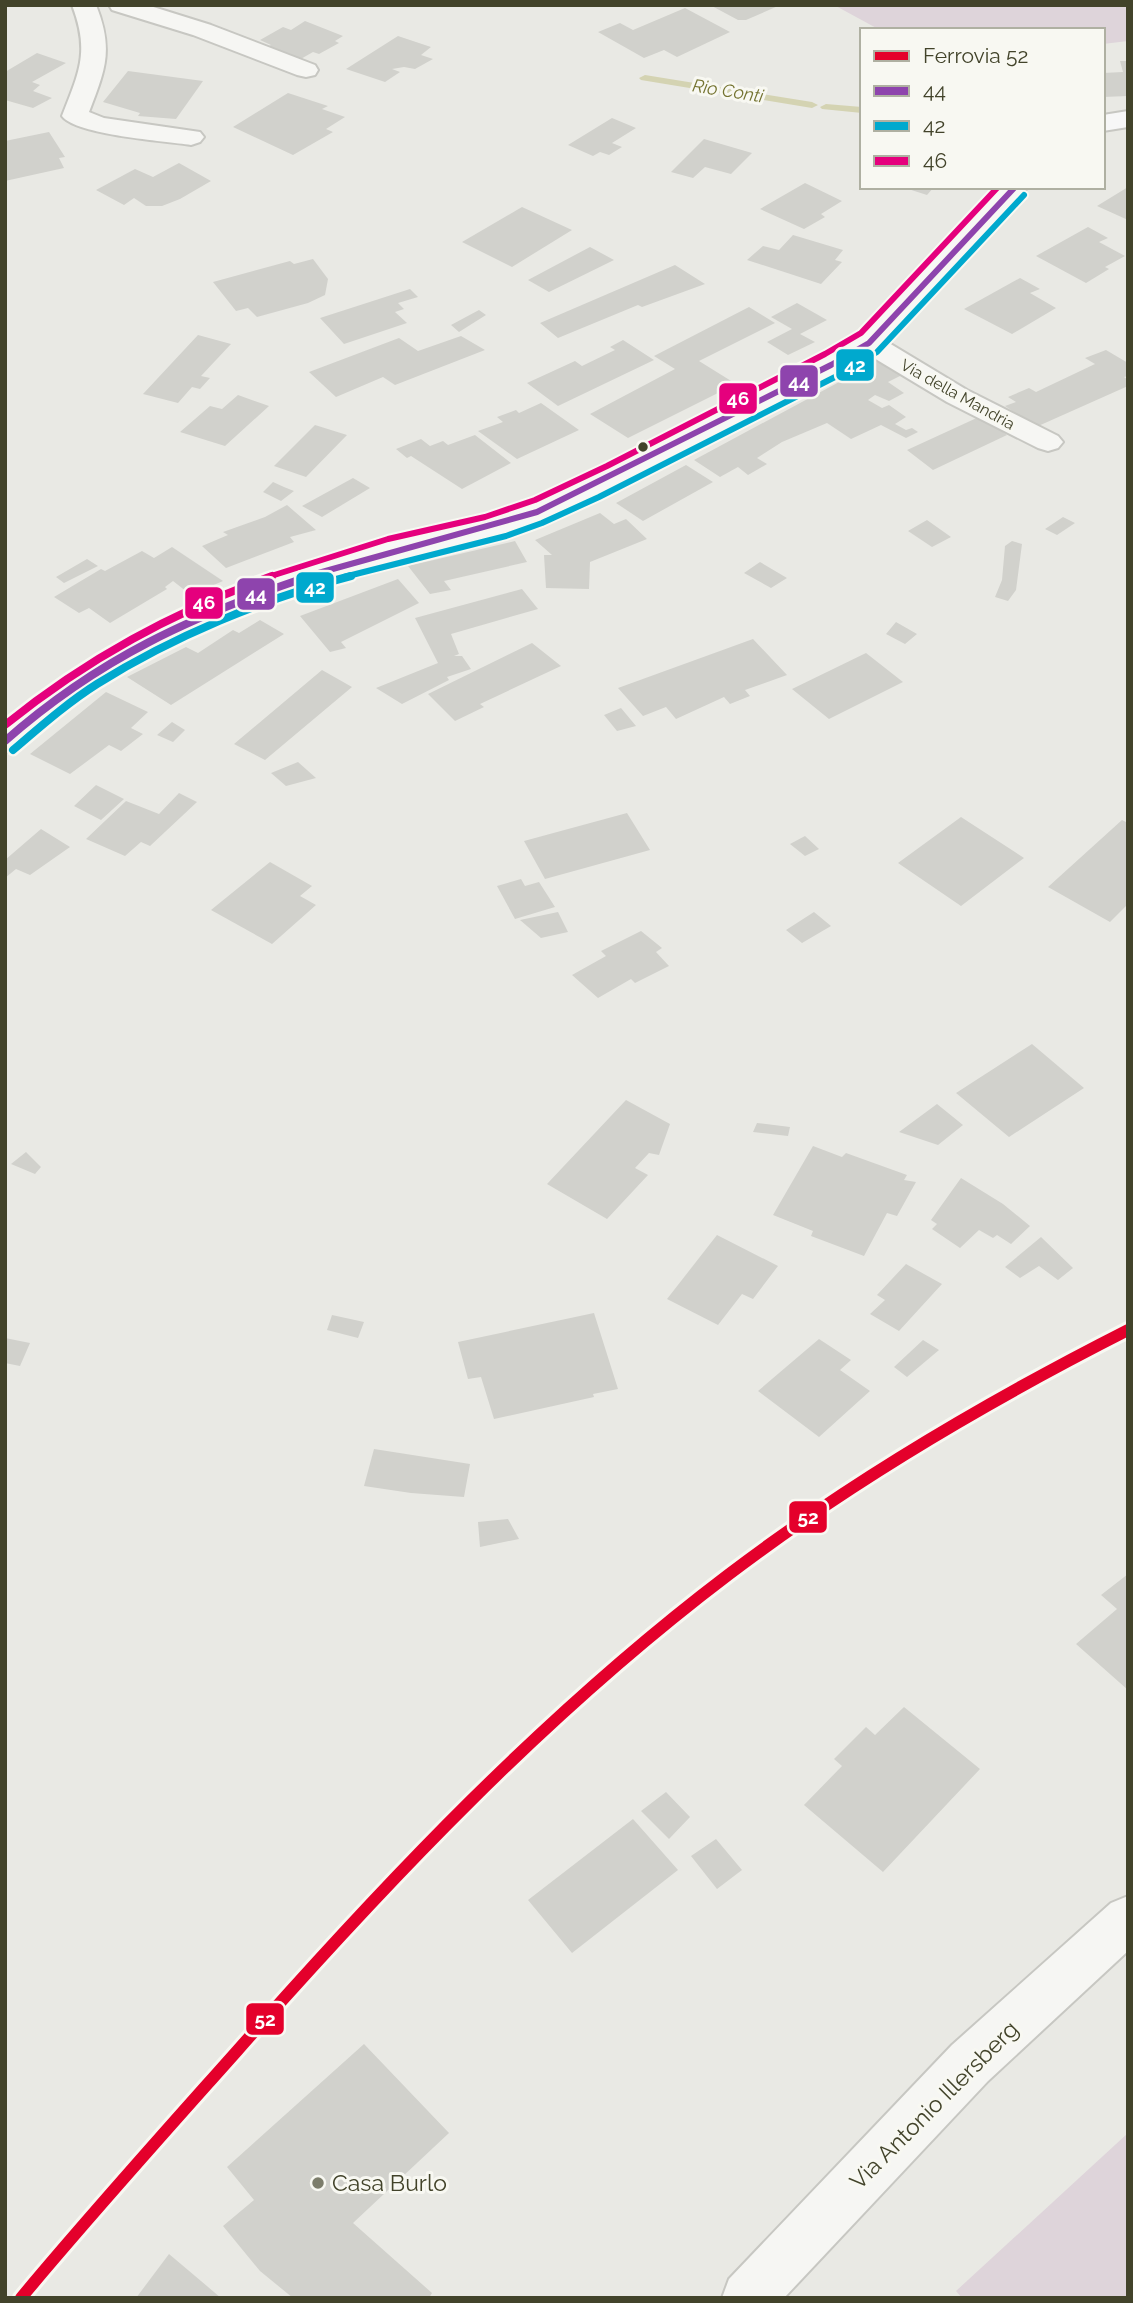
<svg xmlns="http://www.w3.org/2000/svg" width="1133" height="2303" viewBox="0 0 1133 2303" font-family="Raleway,sans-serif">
	<rect width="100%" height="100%" fill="#e9e9e4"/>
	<path fill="#ded4da" d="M834 5H1128V41L1103 44V30H880Z
		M1128 2133V2298H962L956 2291Z"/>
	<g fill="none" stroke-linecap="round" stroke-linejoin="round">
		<path fill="#d4d3b2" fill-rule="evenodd" d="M645 75 812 102 818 105 812 108 641 80 639 78Z
			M826 104 862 107V113L822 109 820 107Z"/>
	</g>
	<path fill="#d1d1cc" d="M710 5H778V6L746 20H738Z
		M685 8 730 32 677 57 664 50 644 58 598 32 620 23 633 30Z
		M305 21 343 36 335 41 339 43 319 54 313 52 299 60 267 47 271 45 260 40 283 27 291 30Z
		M398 36 431 47 421 55 433 59 415 69 404 67 392 69 400 72 385 82 346 69Z
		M37 53 66 63 32 82 40 85 33 91 52 98 33 108 5 100V72Z
		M1120 61H1128V96L1103 97V73L1123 72Z
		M128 71 203 81 176 119 138 116 140 113 103 102Z
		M288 93 328 106 322 109 345 117 326 129 333 132 293 155 233 127Z
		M612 118 636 128 612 143 622 147 609 155 600 152 593 156 568 145Z
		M49 132 65 157 59 158 64 168 5 181V141Z
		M704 139 752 153 731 174 705 167 693 178 671 172Z
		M179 163 211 181 180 199 162 206H146L134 198 124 205 96 190 135 169 153 177Z
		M805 183 842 201 821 214 825 217 804 229 760 209Z
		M902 187H934L927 195Z
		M1128 187V220L1097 206Z
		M522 207 572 230 512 267 462 242Z
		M1088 227 1108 238 1099 242 1125 256 1105 267 1109 269 1086 283 1036 256Z
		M793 235 843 250 835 260 842 262 821 284 747 260 763 246 779 250Z
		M590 247 614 260 549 292 528 280Z
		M313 259 328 279 325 295 308 303 257 317 248 308 236 311 213 282 290 261 294 264Z
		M675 265 705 284 642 307 638 305 558 338 540 323Z
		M1020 278 1040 289 1030 293 1056 308 1012 334 964 309Z
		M410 289 418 297 398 303 404 309 395 312 407 323 344 344 320 318Z
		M797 303 827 320 800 334 815 342 788 355 767 342 792 329 771 317Z
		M749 307 775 323 699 361 736 384 628 438 590 414 675 369 654 356Z
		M479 310 486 315 459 332 451 325Z
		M198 335 231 344 201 376 210 378 200 389 192 387 178 403 143 394Z
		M461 336 485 350 395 385 383 377 336 397 309 372 399 338 418 351Z
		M623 340 654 360 558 406 527 383 575 361 582 366 615 350 610 347Z
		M1106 350 1128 363V376L1124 377 1128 380V386L1036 427 1005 406 1016 402 1008 397 1029 388 1036 392 1095 364 1085 358Z
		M880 360 904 374 888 382 904 393 889 401 875 395 868 400 882 408 889 405 906 417 895 424 906 430 912 428 918 432 906 438 881 425 851 439 827 423 782 442 757 458 767 464 748 475 738 467 720 477 694 460Z
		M238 395 269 406 225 446 180 432 210 406 222 409Z
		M541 403 579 430 517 459 478 431 503 422 497 417 516 410 519 413Z
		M981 416 1007 435 933 470 907 450Z
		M315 425 347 435 306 477 274 466Z
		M475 435 511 463 462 489 411 456 407 458 396 449 421 439 430 446 443 441 448 445Z
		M686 465 713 482 643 521 616 503Z
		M353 478 370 488 322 517 302 506Z
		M273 482 284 487 294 491 281 501 263 492Z
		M287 505 316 530 290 537 294 542 226 568 202 546 228 535 223 532 265 517Z
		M600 513 614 524 626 519 647 539 590 562 589 589 546 588 544 555H552L535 540Z
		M1063 517 1075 523 1057 535 1045 529Z
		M927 520 951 537 932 547 908 531Z
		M515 541 527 562 444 581 451 590 430 594 408 566Z
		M1012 541 1022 544 1016 590 1008 601 995 597 1002 580 1005 546Z
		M172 547 223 581 191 595 173 581 165 587 167 589 110 623 89 608 79 613 54 597 101 569 105 571 142 551 154 558Z
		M87 559 98 566 64 583 56 577Z
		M760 562 787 578 771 588 744 573Z
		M398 579 419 603 341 642 346 648 330 652 300 616Z
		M522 589 538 609 451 634 459 654 454 656H462L471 669 447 677 449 680 402 704 376 688 438 663 415 618Z
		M260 620 284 634 171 705 127 677 186 647 198 653 233 630 239 633Z
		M896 622 917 634 905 644 886 634Z
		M753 639 787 675 745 690 750 696 730 704 724 697 676 719 666 707 643 716 618 688Z
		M532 643 561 666 480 704 484 707 455 721 428 694Z
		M866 653 903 682 829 719 792 689Z
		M322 670 352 687 265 760 234 744Z
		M106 692 148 712 131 728 143 734 121 751 109 745 70 774 30 754Z
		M621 708 636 726 617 731 604 715Z
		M172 722 185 730 173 742 157 735Z
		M298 762 316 778 286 786 271 773Z
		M96 785 124 799 101 820 74 806Z
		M179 793 197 802 150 846 141 842 125 856 86 839 126 801 159 814Z
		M627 813 650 850 545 879 524 841Z
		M961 817 1024 858 961 906 898 863Z
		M1122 820 1128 823V904L1110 922 1048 887Z
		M41 829 70 847 30 875 16 869 5 878V860Z
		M805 836 819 849 805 856 790 844Z
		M270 862 312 886 300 896 316 905 272 944 211 910Z
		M521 879 525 886 539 882 555 907 515 919 497 886Z
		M558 912 568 932 541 938 520 920Z
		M814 912 831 926 802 943 786 930Z
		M641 931 662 948 656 952 669 966 635 983 631 979 598 998 572 975 606 956 601 951Z
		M1032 1044 1084 1088 1009 1137 956 1093Z
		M626 1100 670 1124 659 1155 649 1153 635 1168 648 1175 607 1219 547 1184Z
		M937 1104 963 1125 938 1145 899 1132Z
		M757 1123 790 1127 788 1136 753 1132Z
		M813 1146 842 1157 846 1153 907 1175 904 1180 916 1182 897 1216 887 1213 864 1256 811 1236 813 1231 773 1215Z
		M26 1152 41 1167 35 1174 11 1164Z
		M961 1178 1003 1204 1030 1226 1011 1244 997 1235 993 1238 979 1230 960 1248 932 1229 937 1224 931 1220Z
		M717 1235 778 1266 753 1299 742 1294 718 1325 667 1299Z
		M1041 1237 1073 1268 1058 1280 1039 1266 1020 1278 1005 1267Z
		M906 1264 942 1284 899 1331 870 1314 885 1300 877 1295Z
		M594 1313 618 1389 593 1394 594 1397 494 1419 481 1377 468 1379 458 1342Z
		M332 1315 364 1322 358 1338 327 1330Z
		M5 1338 30 1343 20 1366 5 1363Z
		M819 1339 851 1360 840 1370 870 1391 819 1437 758 1391Z
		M923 1340 939 1350 907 1377 894 1367Z
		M374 1449 470 1464 464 1497 411 1493 364 1486Z
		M508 1519 519 1539 480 1547 478 1522Z
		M1128 1574V1690L1076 1644 1117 1609 1101 1595Z
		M904 1707 980 1769 883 1872 804 1805 842 1766 834 1759 866 1727 875 1735Z
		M666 1792 690 1817 669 1839 641 1811Z
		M633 1819 678 1870 572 1953 528 1900Z
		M716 1839 742 1870 717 1889 691 1856Z
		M364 2044 449 2133 353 2223 432 2293 429 2298H293L260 2271 223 2226 254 2200 227 2167Z
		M169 2254 201 2281 221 2298H136Z"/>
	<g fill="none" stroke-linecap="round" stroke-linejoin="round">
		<defs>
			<path id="street" d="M72 5H96C114 50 105 70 89 112L104 118 200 132 204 137 200 142 191 145C165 141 76 135 62 116 79 72 90 52 72 5Z
				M109 5H147L211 25 315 65 318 70 315 75 306 77 297 75 193 35 112 10Z
				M869 334 879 337 967 390 1058 436 1063 442 1058 448 1048 451 1038 448 947 402 859 349 855 343 859 337Z
				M1128 1896V1951L988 2081 784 2298H722L729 2279 952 2045 1111 1903Z"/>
			<path id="secondary" d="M1128 111V127L1103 131V115Z
				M1000 187H1028L879 349 841 371 604 493 548 518 513 530 349 573 247 608 197 630 102 681 58 713 17 749 5 752V723C113 631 244 582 379 544 421 532 466 527 507 512 559 494 607 467 656 443 711 415 766 388 821 359L859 337Z"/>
		</defs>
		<use href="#street" stroke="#c7c7c2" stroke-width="4"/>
		<use href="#secondary" stroke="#c7c7c2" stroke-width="4"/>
		<use href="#street" fill="#f6f6f3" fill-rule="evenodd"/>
		<use href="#secondary" fill="#f7f7f7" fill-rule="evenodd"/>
		<defs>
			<path id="bus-1-far1" d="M304 577 537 512 831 365 869 343 1015 187"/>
			<path id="bus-1" d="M5 741C99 658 192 616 310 576"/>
			<path id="bus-2-far1" d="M344 577 506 536 542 523 599 497 837 376 877 352 1024 195"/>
			<path id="bus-2" d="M13 750C40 727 67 703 97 684 172 637 265 598 351 576"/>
			<path id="bus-3-far1" d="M268 577 388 539 485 517 535 500 607 466 825 354 861 333 998 187"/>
			<path id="bus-3" d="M5 725C88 658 172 613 272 576"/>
		</defs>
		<use href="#bus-1-far1" stroke="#f8f8f2" stroke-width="10"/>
		<use href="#bus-1" stroke="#f8f8f2" stroke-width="13"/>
		<use href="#bus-2-far1" stroke="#f8f8f2" stroke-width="10"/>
		<use href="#bus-2" stroke="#f8f8f2" stroke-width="13"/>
		<use href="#bus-3-far1" stroke="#f8f8f2" stroke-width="10"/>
		<use href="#bus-3" stroke="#f8f8f2" stroke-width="13"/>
		<use href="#bus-1-far1" stroke="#8e44ad" stroke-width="6"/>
		<use href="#bus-1" stroke="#8e44ad" stroke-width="8"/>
		<use href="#bus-2-far1" stroke="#00a9ce" stroke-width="6"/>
		<use href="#bus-2" stroke="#00a9ce" stroke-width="8"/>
		<use href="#bus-3-far1" stroke="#e5007d" stroke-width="6"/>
		<use href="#bus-3" stroke="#e5007d" stroke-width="8"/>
		<defs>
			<path id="rail-1" d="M21 2298C91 2214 164 2133 237 2051 388 1880 546 1713 728 1575 853 1480 988 1401 1128 1330"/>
		</defs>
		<use href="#rail-1" stroke="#f8f8f2" stroke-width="18"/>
		<use href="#rail-1" stroke="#e4002b" stroke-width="12"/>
	</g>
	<circle fill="#42432a" stroke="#f8f8f2" stroke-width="2.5" cx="643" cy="447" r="6"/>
	<circle fill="#7c7d6b" stroke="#f8f8f2" stroke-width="2.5" cx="318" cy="2183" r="7"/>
	<g text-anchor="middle" stroke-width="6" stroke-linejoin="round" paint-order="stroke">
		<g font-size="16" fill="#42432a" stroke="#f8f8f2">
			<text transform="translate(958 394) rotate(29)" y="6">Via della Mandria</text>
		</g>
		<g font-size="18" font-style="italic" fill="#747330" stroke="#f8f8f2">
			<text transform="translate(728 91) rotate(9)" y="6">Rio Conti</text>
		</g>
		<g font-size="23" fill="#42432a" stroke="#f8f8f2">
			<text transform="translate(934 2105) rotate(-45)" y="8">Via Antonio Illersberg</text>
		</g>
		<g font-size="23" fill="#42432a" stroke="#f8f8f2" text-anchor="start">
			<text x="332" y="2191">Casa Burlo</text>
		</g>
	</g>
	<g stroke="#f8f8f2" stroke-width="2.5">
		<rect x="835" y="348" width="40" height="34" rx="7" fill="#00a9ce"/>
		<rect x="779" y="364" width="40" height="34" rx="7" fill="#8e44ad"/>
		<rect x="718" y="382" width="40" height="33" rx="7" fill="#e5007d"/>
		<rect x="295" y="571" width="40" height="33" rx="7" fill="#00a9ce"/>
		<rect x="236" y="577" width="40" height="34" rx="7" fill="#8e44ad"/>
		<rect x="184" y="586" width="40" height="34" rx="7" fill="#e5007d"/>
		<rect x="788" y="1500" width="40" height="34" rx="7" fill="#e4002b"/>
		<rect x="245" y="2002" width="40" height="34" rx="7" fill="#e4002b"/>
	</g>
	<g font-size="19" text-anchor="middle" font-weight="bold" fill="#fff">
		<text x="855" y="372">42</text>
		<text x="799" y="388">44</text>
		<text x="738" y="405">46</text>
		<text x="315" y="594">42</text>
		<text x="256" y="601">44</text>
		<text x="204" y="609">46</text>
		<text x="808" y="1524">52</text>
		<text x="265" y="2026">52</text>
	</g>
	<rect width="1133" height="2303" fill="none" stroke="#42432a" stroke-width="14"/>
	<rect x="860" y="28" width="245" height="161" fill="#f8f8f2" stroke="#afb0a2" stroke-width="2"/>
	<rect x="874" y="51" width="35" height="10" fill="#e4002b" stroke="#afb0a2" stroke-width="2"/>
	<text x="923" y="63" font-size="21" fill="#42432a">Ferrovia 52</text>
	<rect x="874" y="86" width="35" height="10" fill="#8e44ad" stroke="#afb0a2" stroke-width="2"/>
	<text x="923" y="98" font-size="21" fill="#42432a">44</text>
	<rect x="874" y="121" width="35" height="10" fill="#00a9ce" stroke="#afb0a2" stroke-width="2"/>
	<text x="923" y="133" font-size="21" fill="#42432a">42</text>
	<rect x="874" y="156" width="35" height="10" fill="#e5007d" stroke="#afb0a2" stroke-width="2"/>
	<text x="923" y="168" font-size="21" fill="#42432a">46</text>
</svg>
